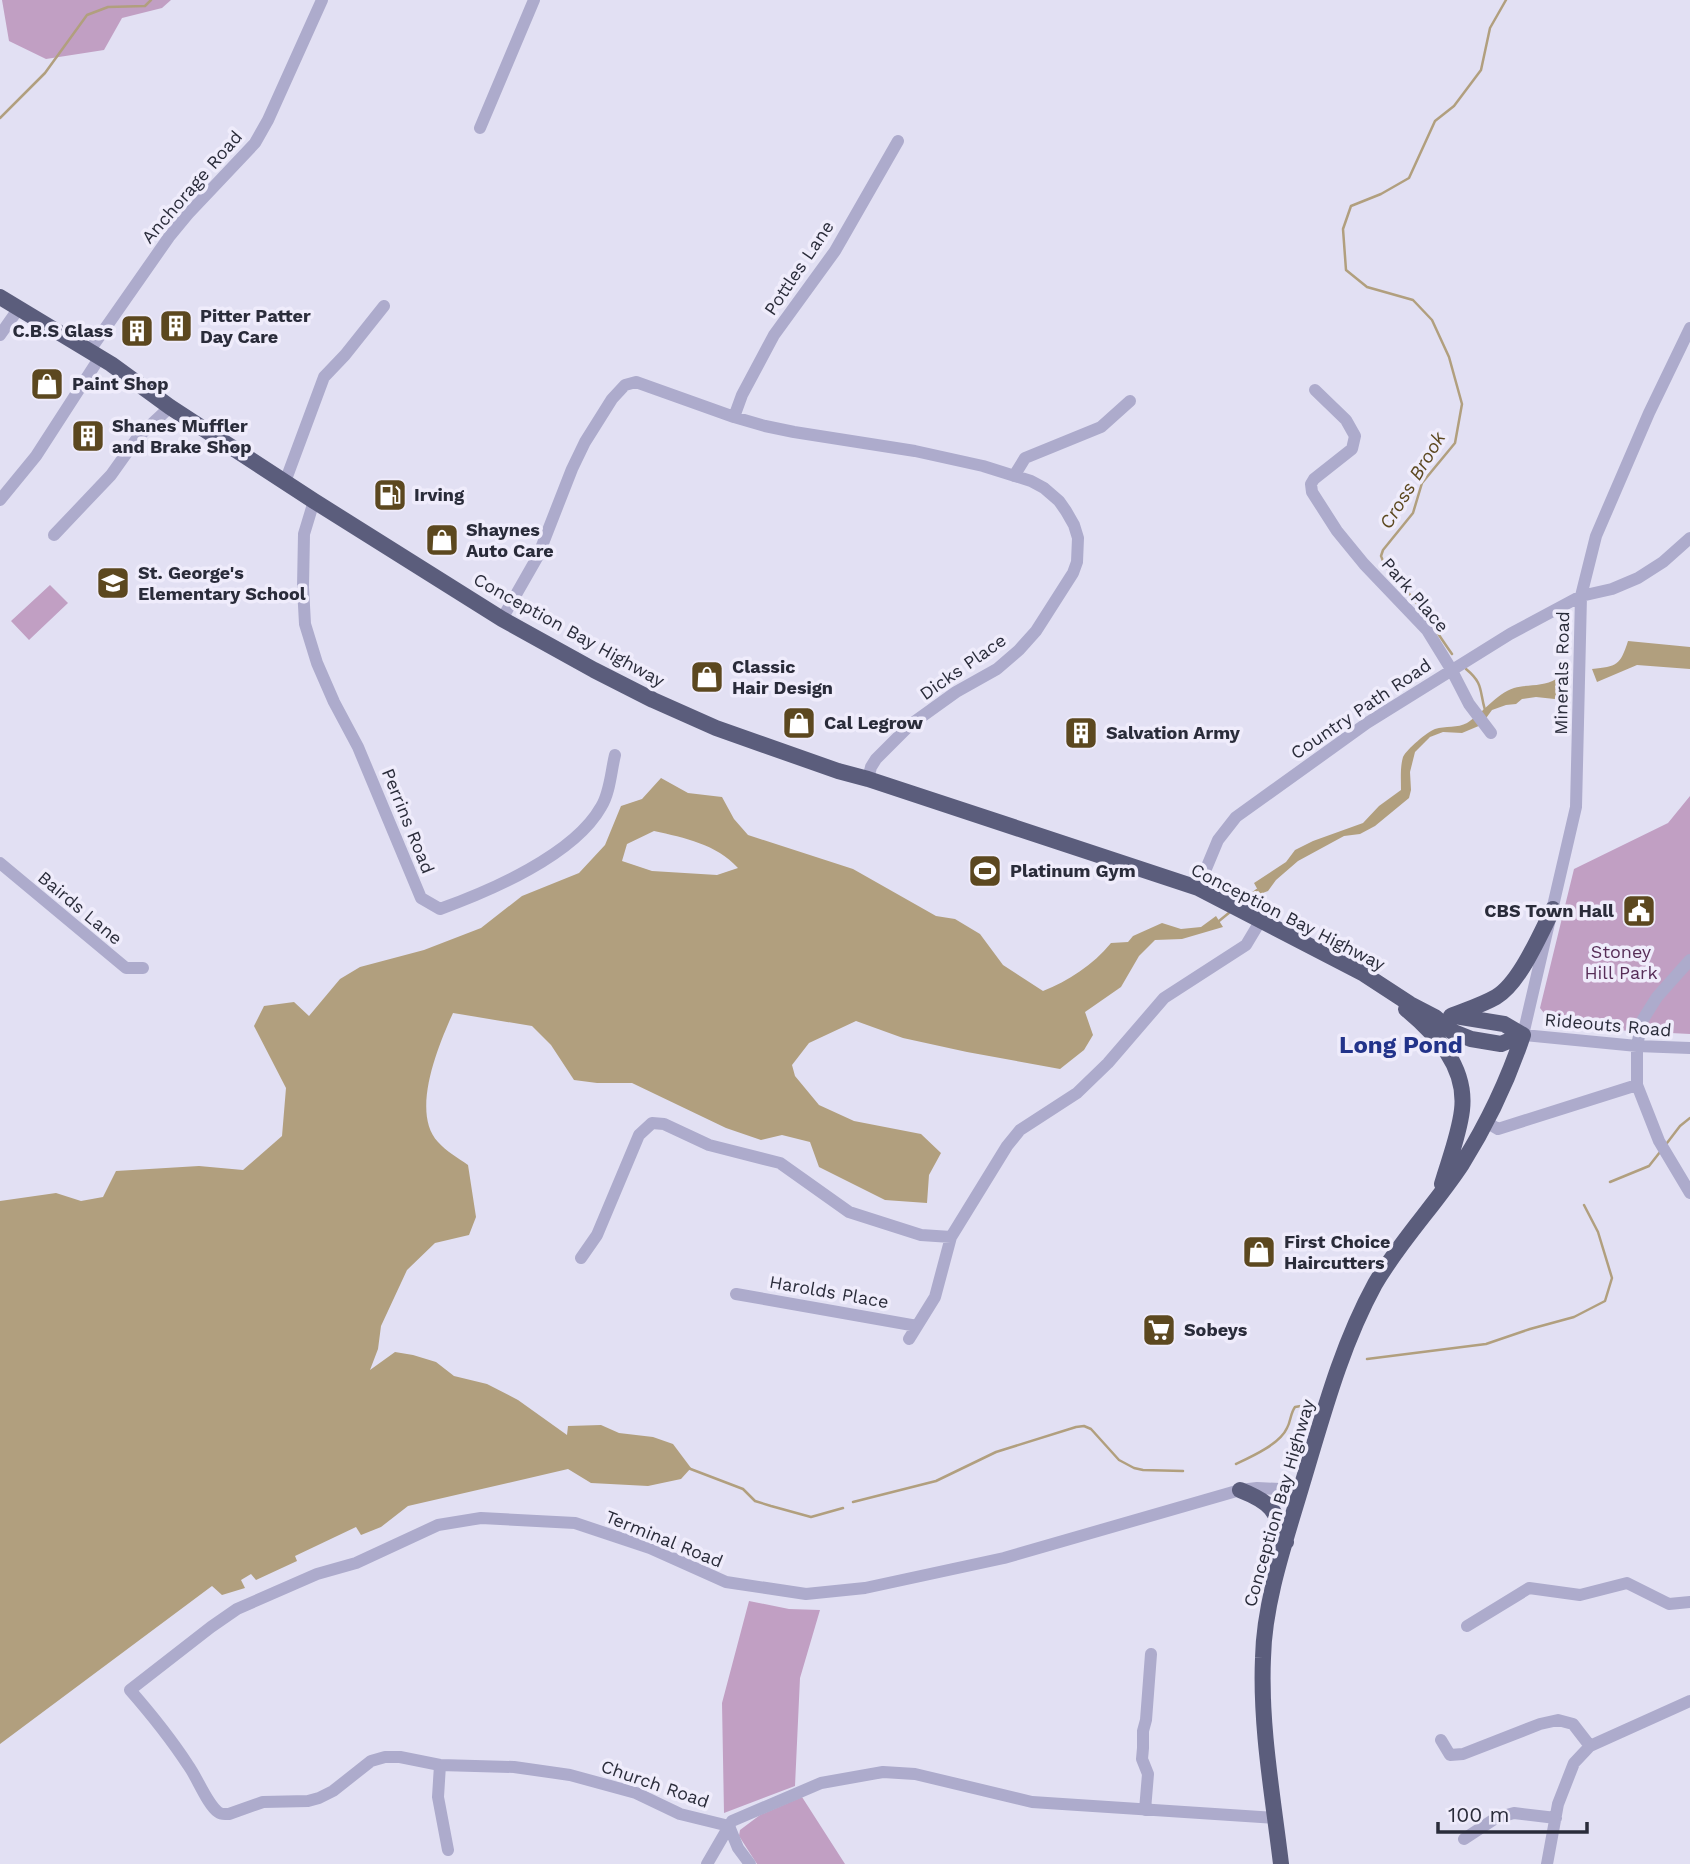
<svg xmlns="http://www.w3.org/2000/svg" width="1690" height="1864" viewBox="0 0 1690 1864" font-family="'Work Sans',sans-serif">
	<rect width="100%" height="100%" fill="#e2e0f3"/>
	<path fill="#c19fc3" d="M2 0H171L162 8 122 18 104 50 46 59 9 41Z
		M50 585 68 603 29 640 11 621Z
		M1690 796V1034L1555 1027 1540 1008 1574 869 1668 823Z
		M749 1601 789 1609 820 1610 800 1678 795 1786 724 1813 722 1703Z
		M802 1797 845 1864H757L739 1836 740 1830 760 1815Z"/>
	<path fill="#b19f7e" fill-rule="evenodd" d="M1628 641 1690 647V669L1637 665 1597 682 1592 669C1617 666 1620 666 1628 641Z
		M1556 679 1564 700 1536 697 1522 699 1516 704 1506 705 1492 710 1481 725 1462 733 1443 732 1430 737 1415 752 1410 772 1411 790 1409 798 1375 826 1360 834 1344 836 1298 861 1276 880 1268 891 1260 894 1254 883 1286 862 1295 850 1313 841 1363 823 1379 806 1401 790C1401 780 1400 767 1403 757 1407 749 1427 732 1435 729 1445 726 1458 728 1467 723 1483 713 1496 694 1514 688 1528 684 1544 687 1556 679Z
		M661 778 688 793 722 797 734 819 748 835 853 869 936 916 955 919 980 934 1003 965 1043 991C1068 981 1093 965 1111 943L1128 942 1133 936 1162 923 1181 929 1201 927 1216 916 1223 927 1182 939 1155 940 1139 956 1121 987 1085 1012 1093 1035 1084 1050 1060 1069 967 1052 903 1038 856 1021 809 1043 792 1065 795 1076 819 1105 854 1121 921 1134 941 1153 929 1175 927 1203 885 1200 819 1167 810 1142 782 1135 761 1140 726 1128 632 1083H597L574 1080 551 1045 532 1026 453 1013C439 1044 410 1112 438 1142 446 1151 458 1158 468 1165L476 1217 469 1235 435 1243 407 1270 381 1326 378 1349 370 1370 395 1352 413 1355 436 1362 454 1376 487 1384 518 1400 567 1435 568 1426 601 1425 619 1433 653 1437 673 1444 691 1468 681 1479 648 1486 591 1483 568 1469 408 1506 381 1527 361 1535 356 1527 295 1556 297 1561 256 1580 251 1574 241 1580 245 1588 222 1595 212 1586 0 1744V1201L56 1193 81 1201 103 1197 116 1171 199 1166 243 1170 282 1136 286 1088 254 1026 264 1006 294 1002 309 1016 340 979 360 967 424 950 481 928 522 896 579 873 605 845 621 806 642 799ZM654 831C685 838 716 844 738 868L717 875 652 871 622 861 627 844Z"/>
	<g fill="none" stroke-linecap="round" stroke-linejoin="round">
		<path stroke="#b19f7e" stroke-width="2.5" d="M0 118 45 73 87 15 108 7 145 6 151 0
			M1452 654C1437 633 1424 611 1407 591 1398 580 1385 570 1381 556L1383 550 1413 513 1422 483 1455 443 1462 404 1449 357 1432 320 1413 300 1367 287 1346 270 1343 229 1351 206 1381 194 1409 178 1435 121 1454 106 1481 70 1490 28 1506 0
			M1466 669C1484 684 1479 690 1485 710
			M1240 903 1257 890
			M1219 921 1230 912
			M1667 1143 1680 1126 1690 1118
			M1610 1182 1649 1166 1660 1152
			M1367 1359 1486 1344 1530 1329 1574 1317 1605 1301 1612 1278 1598 1232 1584 1205
			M1236 1464C1251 1457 1280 1444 1287 1428 1291 1421 1290 1414 1295 1407L1301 1406
			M688 1468 743 1489 755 1501 771 1506 811 1517 843 1508
			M853 1502 936 1481 996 1452 1076 1427 1084 1426 1091 1429 1119 1460 1134 1468 1143 1470 1183 1471"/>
		<path stroke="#adabcc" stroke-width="12" d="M480 128 534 0
			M1690 328 1649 413 1596 536 1581 596 1576 807 1523 1035 1637 1046 1690 1048
			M0 335 19 308
			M90 350 169 237 188 214 255 143 268 120 322 0
			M1315 390 1346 420 1355 436 1352 449 1314 479 1311 484 1312 492 1337 531 1364 564 1427 630 1451 669 1469 704 1491 733
			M734 417 742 395 774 335 835 251 898 141
			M1014 476 1025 458 1101 427 1130 401
			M285 482 324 377 345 355 384 306
			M0 500 36 456 100 357
			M314 501 304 534 303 587 305 624 317 663 334 702 358 747 421 898 440 909C490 891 574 855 601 807 610 793 611 771 615 755
			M54 535 111 475 138 437 170 407
			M502 619 538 556 572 469 585 442 612 399 625 385 636 382 734 417 765 426 794 432 915 451 983 466 1031 481 1044 488 1059 501 1066 511 1074 525 1078 538 1077 562 1073 573 1036 631 1019 650 997 669 956 692 910 725 876 759 871 767 868 779
			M0 863 126 968H143
			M1198 888 1218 840 1236 817 1367 723 1510 634 1581 596 1612 589 1638 578 1663 562 1690 538
			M1690 960 1657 997 1642 1021 1637 1046V1085L1659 1141 1690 1193
			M1486 1122 1498 1129 1637 1085
			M581 1258 597 1235 639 1135 652 1123 664 1124 709 1145 780 1163 849 1212 921 1235 951 1237
			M736 1294 917 1326
			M909 1339 935 1297 951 1237 1007 1146 1020 1130 1077 1093 1108 1063 1164 998 1246 945 1261 920
			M1467 1626 1529 1588 1580 1595 1627 1583 1669 1604 1690 1602
			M1441 1740 1450 1755 1463 1754 1540 1724 1558 1720 1573 1724 1590 1746
			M440 1765 438 1797 448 1850
			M1145 1810 1148 1774 1142 1759 1143 1748V1731L1146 1720 1151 1654
			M729 1826 680 1814 636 1793 570 1775 514 1767 440 1765 400 1757H385L371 1761 333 1791 319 1798 308 1801 263 1802 229 1814C224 1814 222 1815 218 1812 207 1804 197 1777 188 1765 171 1739 151 1714 130 1690L211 1627 237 1609 317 1574 356 1563 438 1525 481 1518 575 1523 650 1548 726 1582 806 1594 865 1588 1004 1558 1240 1490 1257 1488 1301 1490
			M729 1826 738 1848 750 1864
			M1464 1839 1496 1818 1514 1813 1556 1818
			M707 1864 732 1821 821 1783 883 1772 915 1774 1032 1802 1276 1818
			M1547 1864 1558 1804 1574 1763 1590 1746 1690 1701"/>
		<path stroke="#5b5d7c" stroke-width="16" d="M0 297 111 364 170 407 314 501 502 619 594 670 653 700 716 728 838 771 868 779 1198 888 1364 974 1410 1004 1435 1017 1451 1031 1471 1039 1501 1044 1523 1035
			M1406 1009C1436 1034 1467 1067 1462 1110 1459 1135 1449 1160 1442 1184
			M1451 1016C1466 1010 1482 1005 1496 997 1520 983 1540 934 1553 909
			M1455 1016 1504 1024 1523 1035
			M1240 1490C1273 1503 1275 1510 1286 1542
			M1281 1864C1273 1797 1260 1726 1263 1658 1264 1603 1285 1542 1301 1488 1322 1419 1340 1348 1375 1284 1400 1241 1435 1205 1462 1164 1487 1124 1508 1080 1523 1035"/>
	</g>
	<defs>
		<symbol id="building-square" viewBox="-11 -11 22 22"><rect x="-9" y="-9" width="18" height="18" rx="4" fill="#5c481f" stroke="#efecfb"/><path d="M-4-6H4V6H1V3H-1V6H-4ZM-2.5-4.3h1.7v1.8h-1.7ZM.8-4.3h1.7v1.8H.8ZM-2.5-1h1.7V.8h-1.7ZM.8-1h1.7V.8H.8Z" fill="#fff"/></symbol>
		<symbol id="shop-square" viewBox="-11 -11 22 22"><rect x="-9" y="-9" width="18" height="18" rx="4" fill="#5c481f" stroke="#efecfb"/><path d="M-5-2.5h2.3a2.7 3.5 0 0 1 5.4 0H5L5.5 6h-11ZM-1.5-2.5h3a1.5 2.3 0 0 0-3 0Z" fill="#fff"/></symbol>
		<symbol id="fuel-square" viewBox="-11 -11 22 22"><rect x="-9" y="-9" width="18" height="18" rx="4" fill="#5c481f" stroke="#efecfb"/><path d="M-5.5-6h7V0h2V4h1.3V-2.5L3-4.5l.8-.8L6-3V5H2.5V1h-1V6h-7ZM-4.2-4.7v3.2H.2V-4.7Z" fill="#fff"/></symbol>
		<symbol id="school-square" viewBox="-11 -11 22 22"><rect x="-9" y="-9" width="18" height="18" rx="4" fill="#5c481f" stroke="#efecfb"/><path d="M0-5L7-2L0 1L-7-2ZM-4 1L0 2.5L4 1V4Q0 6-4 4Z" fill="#fff"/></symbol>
		<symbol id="stadium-square" viewBox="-11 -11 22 22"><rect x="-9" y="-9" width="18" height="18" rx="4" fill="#5c481f" stroke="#efecfb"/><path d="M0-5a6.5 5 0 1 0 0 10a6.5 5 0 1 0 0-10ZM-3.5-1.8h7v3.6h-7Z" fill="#fff"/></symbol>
		<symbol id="civic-square" viewBox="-11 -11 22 22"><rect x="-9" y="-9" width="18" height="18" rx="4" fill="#5c481f" stroke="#efecfb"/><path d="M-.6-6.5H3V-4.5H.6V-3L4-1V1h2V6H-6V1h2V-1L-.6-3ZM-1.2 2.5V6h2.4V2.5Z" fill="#fff"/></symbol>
		<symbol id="supermarket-square" viewBox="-11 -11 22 22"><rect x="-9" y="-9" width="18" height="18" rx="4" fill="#5c481f" stroke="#efecfb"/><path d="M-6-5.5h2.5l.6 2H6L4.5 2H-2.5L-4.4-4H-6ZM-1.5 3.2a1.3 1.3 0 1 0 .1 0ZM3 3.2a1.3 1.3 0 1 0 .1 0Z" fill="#fff"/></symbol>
	</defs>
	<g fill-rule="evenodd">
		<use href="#building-square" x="157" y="307" width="38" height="38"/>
		<use href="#building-square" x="118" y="312" width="38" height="38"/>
		<use href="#shop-square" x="28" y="365" width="38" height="38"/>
		<use href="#building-square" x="69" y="417" width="38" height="38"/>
		<use href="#fuel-square" x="371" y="476" width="38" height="38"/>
		<use href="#shop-square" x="423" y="521" width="38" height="38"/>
		<use href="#school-square" x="94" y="564" width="38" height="38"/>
		<use href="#shop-square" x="688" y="658" width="38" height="38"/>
		<use href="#shop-square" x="780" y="704" width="38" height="38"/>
		<use href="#building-square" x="1062" y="714" width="38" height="38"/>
		<use href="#stadium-square" x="966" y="852" width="38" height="38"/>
		<use href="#civic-square" x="1620" y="892" width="38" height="38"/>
		<use href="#shop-square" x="1240" y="1233" width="38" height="38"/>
		<use href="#supermarket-square" x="1140" y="1311" width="38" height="38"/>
	</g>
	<g text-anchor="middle" stroke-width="7" stroke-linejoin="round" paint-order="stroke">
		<g font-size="18" fill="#2a2c3a" stroke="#efecfb">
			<text transform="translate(192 187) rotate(-49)" y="6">Anchorage Road</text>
			<text transform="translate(799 268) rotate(-56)" y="6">Pottles Lane</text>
			<text transform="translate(1415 595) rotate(49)" y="6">Park Place</text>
			<text transform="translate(569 630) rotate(29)" y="6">Conception Bay Highway</text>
			<text transform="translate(963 667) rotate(-35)" y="6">Dicks Place</text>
			<text transform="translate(1562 673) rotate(-89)" y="6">Minerals Road</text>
			<text transform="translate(1361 709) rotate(-34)" y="6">Country Path Road</text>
			<text transform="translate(408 821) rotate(68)" y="6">Perrins Road</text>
			<text transform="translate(80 908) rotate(40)" y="6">Bairds Lane</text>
			<text transform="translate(1288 917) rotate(27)" y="6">Conception Bay Highway</text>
			<text transform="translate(1608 1025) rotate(5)" y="6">Rideouts Road</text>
			<text transform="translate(829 1292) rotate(10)" y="6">Harolds Place</text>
			<text transform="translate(1279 1503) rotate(-74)" y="6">Conception Bay Highway</text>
			<text transform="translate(664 1539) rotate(22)" y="6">Terminal Road</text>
			<text transform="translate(655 1784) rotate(19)" y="6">Church Road</text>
		</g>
		<g font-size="18" font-weight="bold" fill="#2a2c3a" stroke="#efecfb" text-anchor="start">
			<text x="200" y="322">Pitter Patter<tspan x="200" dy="21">Day Care</tspan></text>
			<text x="113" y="337" text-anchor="end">C.B.S Glass</text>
			<text x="72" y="390">Paint Shop</text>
			<text x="112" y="432">Shanes Muffler<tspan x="112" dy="21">and Brake Shop</tspan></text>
			<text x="414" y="501">Irving</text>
			<text x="466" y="536">Shaynes<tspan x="466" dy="21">Auto Care</tspan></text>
			<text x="138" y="579">St. George's<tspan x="138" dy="21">Elementary School</tspan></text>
			<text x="732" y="673">Classic<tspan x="732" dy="21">Hair Design</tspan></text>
			<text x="824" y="729">Cal Legrow</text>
			<text x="1106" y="739">Salvation Army</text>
			<text x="1010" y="877">Platinum Gym</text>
			<text x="1614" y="917" text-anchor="end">CBS Town Hall</text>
			<text x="1284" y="1248">First Choice<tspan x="1284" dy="21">Haircutters</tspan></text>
			<text x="1184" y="1336">Sobeys</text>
		</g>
		<g font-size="18" fill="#572e58" stroke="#efecfb">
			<text x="1621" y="958">Stoney<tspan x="1621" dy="21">Hill Park</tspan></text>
		</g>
		<g font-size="19" font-style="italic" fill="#5c481f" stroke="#efecfb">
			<text transform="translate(1412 480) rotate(-59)" y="7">Cross Brook</text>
		</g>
		<g font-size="24" font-weight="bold" fill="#22338a" stroke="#efecfb">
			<text x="1401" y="1053">Long Pond</text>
		</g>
	</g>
	<path d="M1438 1822v10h149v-10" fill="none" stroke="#2a2c3a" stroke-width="3.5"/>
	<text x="1448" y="1822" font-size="21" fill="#2a2c3a" stroke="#efecfb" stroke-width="5" paint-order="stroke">100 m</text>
</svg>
